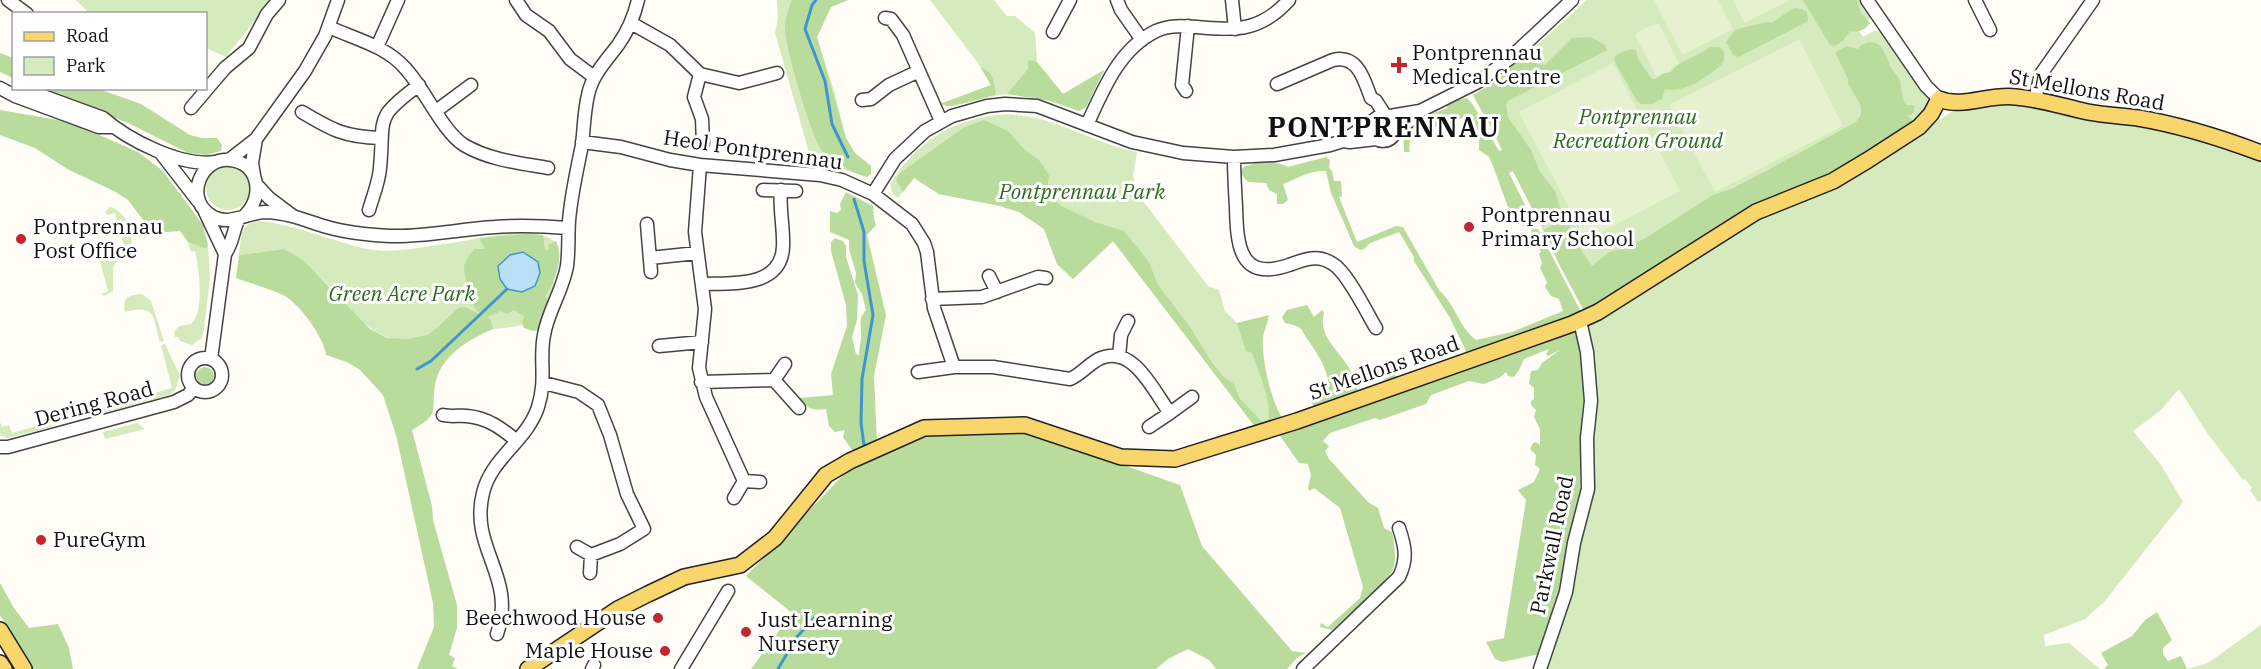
<svg xmlns="http://www.w3.org/2000/svg" width="2261" height="669" viewBox="0 0 2261 669" font-family="'IBM Plex Serif',serif">
	<rect width="100%" height="100%" fill="#fffdf5"/>
	<path fill="#d5ebbd" d="M76 0H271L226 57 206 48V14L89 13Z
		M777 0H848L831 7 817 37 834 91 846 138 855 153 871 166V174L867 177 811 159 775 33 778 18Z
		M930 0H994L1007 16H1015L1035 33 1037 62 1063 94 1104 70 1086 107 1079 111C1056 103 1034 95 1010 94 990 94 955 110 940 104L991 85 978 63Z
		M1587 0H1861L1870 17 1868 22 1858 29 1863 37 1874 31 1882 32 1931 101 1920 120 1600 307 1543 230 1474 96 1504 75Z
		M1996 102 2024 106 2103 121V114L2261 153V500L2258 502 2250 490 2252 488 2245 479 2243 480 2208 434 2179 389 2160 411 2133 431 2161 465 2183 502 2105 601 2085 619 2044 635 2045 646 2069 643 2100 669H1544L1572 585 1594 483 1591 438 1589 323 1718 239 1894 149 1953 111 1968 106Z
		M995 115C1046 110 1088 142 1137 152L1133 177 1140 197 1208 286 1219 290 1225 311 1237 323 1246 321 1278 424 1256 428 1113 241 1073 279 1057 264 1044 229 1019 212 1000 206 939 194 914 178 898 198 893 195 890 184C917 143 947 122 995 115Z
		M206 188a22 22 0 1 1 44 0a22 22 0 1 1-44 0Z
		M110 207C128 213 133 231 131 248L116 262 113 268V291L104 296 101 294 108 291 100 261 118 256 117 249 124 246 115 213 107 215 105 212Z
		M260 221C297 225 331 241 367 249 390 254 422 247 445 244 473 241 535 222 557 243 557 269 555 314 526 324 516 327 504 328 493 329L491 320 458 308C449 317 439 330 427 335 377 357 351 305 321 278 309 267 296 259 284 249L239 255C242 236 238 224 260 221Z
		M188 242 206 249 208 245 210 277 204 329 202 338 192 345 180 341 178 337H175L174 332 179 326 191 324C205 312 199 267 195 251L191 252Z
		M142 294 151 301 164 341 160 342C152 316 157 304 125 312 122 297 128 295 142 294Z
		M165 344 180 376 175 390 169 395 99 414 98 411 74 418 73 416 172 388 161 345Z
		M0 422 2 427 9 425 12 433 50 422 51 427 7 438 0 435Z
		M137 423 145 429 105 439 103 432Z
		M2261 625V669H2187L2208 663Z"/>
	<path fill="#b9dc9c" d="M792 0H848L831 7 817 37 846 138 855 153 871 166V174L867 177C851 172 834 164 823 152 812 140 784 44 785 27 785 18 789 8 792 0Z
		M1803 0H1857L1861 13 1870 23C1865 30 1858 33 1850 31L1843 41 1834 46 1830 45Z
		M1794 8 1802 9 1807 12 1808 21 1739 57 1733 55 1726 42 1734 31 1741 28 1768 22 1771 23Z
		M1591 37 1605 45 1607 50 1508 101 1506 105 1508 117 1531 150 1540 172 1555 191 1562 214 1561 217 1541 226 1513 171 1509 173 1532 219 1529 224 1523 226 1514 210 1508 207 1493 166 1489 157 1479 150V134L1484 132 1489 133 1499 151 1502 150 1492 125 1487 121 1473 95 1498 80 1520 58 1531 54 1537 64 1545 65 1572 38Z
		M1869 42C1884 41 1886 59 1892 69 1895 74 1898 76 1900 81 1902 90 1901 97 1906 105H1914V111L1911 115H1907L1917 124 1829 178 1587 311 1583 309 1560 266 1543 230 1565 219 1574 231 1579 247 1592 266 1609 252 1621 249 1644 239 1713 195 1731 189 1766 171 1856 122 1861 115V106L1848 83V79L1835 52 1847 46 1858 49 1861 45Z
		M1710 47H1719L1724 52V60L1721 65C1707 77 1684 94 1665 89L1662 99 1651 104H1641L1637 101 1616 64 1614 58C1619 52 1629 48 1636 50L1638 59 1652 79H1655L1664 73 1671 72C1680 59 1698 57 1710 47Z
		M0 53 13 58V78L0 72Z
		M1028 60 1037 62 1063 94 1104 70 1086 107 1079 111 1051 101 1007 94 1028 69Z
		M981 68C993 70 994 83 996 93L994 95 953 106H947L940 104 991 85Z
		M43 89H99L141 104 190 135 202 138H217L222 145 221 151 207 155 188 153 128 123Z
		M1467 98 1473 105 1487 128 1476 131 1475 125 1468 117H1465L1424 131 1423 129C1413 133 1407 141 1410 152H1404C1404 147 1403 137 1405 133 1412 120 1435 113 1447 108L1448 102Z
		M0 110 70 122 138 152 163 171 203 225 208 245 206 249 188 242 180 231 153 233 128 200 114 191 69 170 35 148 0 135Z
		M984 120 1008 131 1025 150 1039 160 1049 175 1047 191 1061 206 1095 222 1124 231 1149 262 1158 285 1188 324 1213 364 1224 377 1234 384 1240 399 1266 426C1276 409 1258 371 1252 353L1246 351 1237 323 1269 315C1268 323 1264 330 1263 337 1261 359 1272 406 1285 422L1256 428 1113 241 1073 279 1057 264 1044 229 1019 212 1000 206 939 194 914 178 903 192 896 180 900 173 963 128Z
		M1326 157 1330 160 1329 168 1332 171 1334 181H1341L1342 196 1339 197 1357 242 1396 226 1403 227 1439 290C1455 304 1459 327 1476 340L1512 332 1563 311 1559 299 1551 296 1545 287 1547 282 1540 268 1542 263 1539 254 1541 252 1531 232 1532 229H1538L1580 310 1573 331 1576 332 1589 323 1594 387H1585L1581 437 1580 498 1573 523 1558 600 1540 654 1502 662 1495 659 1486 642 1504 638 1526 500 1518 490 1534 482 1540 469 1535 465 1536 455 1530 449 1533 443 1536 442 1540 445V429L1534 417 1536 410 1531 405V401L1534 399V388L1529 384 1531 371 1538 370 1542 363 1560 350 1548 356 1546 354 1549 349 1524 359 1519 370 1514 377 1508 376 1506 372 1499 378 1484 384 1469 381 1431 395 1426 404 1380 420 1375 418 1330 433 1323 441 1329 446 1325 451 1329 459 1368 502 1378 508 1384 528 1392 532C1394 540 1397 561 1393 569 1386 584 1346 617 1332 630L1320 627 1321 623 1327 627 1329 626 1360 598 1363 587 1340 508 1314 488 1309 491 1308 488 1311 475 1308 464 1299 463 1276 430 1314 408 1312 403 1316 397 1328 393C1332 371 1315 351 1304 334 1301 330 1303 329 1298 327 1295 325 1289 324 1285 323L1282 317 1287 310 1307 305 1314 317 1322 310 1324 313C1317 339 1343 352 1352 374 1355 381 1355 386 1359 392L1380 383 1391 374 1404 378 1410 371H1423L1464 356 1466 351 1450 318 1414 261V257L1399 232 1370 243 1364 249 1360 250 1354 246 1331 193 1326 171C1310 170 1298 178 1283 184L1288 200 1283 204H1277V194L1269 190 1266 183 1248 182 1239 172 1245 166C1251 166 1253 163 1259 162 1267 160 1280 163 1288 167Z
		M846 192 873 206 874 219 876 225 867 235 886 315 874 376 877 443 854 453 843 437 845 430 835 432 829 426 826 409C813 411 807 409 799 398L833 395 831 374 847 326 846 305 831 251V242L835 238 843 241 846 246V257L858 295 857 320 852 337 856 354 859 355C859 349 860 344 861 339 862 328 857 320 866 310L862 294 855 283 856 273 849 249V240L830 232V211L837 213 841 210 840 204Z
		M525 234 543 235 545 250H549L548 245 556 241C565 259 554 281 546 296 550 308 543 319 539 330L533 331 524 328 522 322 524 316 514 310 507 314 501 311 487 317 491 320 493 329C469 339 440 356 435 385 431 413 440 414 412 430L432 506 433 520 457 605V628L449 655 455 658 452 666 458 669H417L434 627 433 603 396 435 383 395 360 370 347 362 326 355C324 338 303 309 288 298 278 291 249 283 236 278L239 255 284 249 303 260 370 329 387 338 408 339 427 335 437 328 458 308 465 307 486 317 477 311 466 295C471 273 454 273 474 249H485L479 238Z
		M196 376a9 9 0 1 1 18 0a9 9 0 1 1-18 0Z
		M1024 430 1180 485 1202 546 1292 651 1306 653 1298 657 1287 669H1216L1209 660 1188 649 1168 659 1156 669H751L792 613 746 576 850 468 924 434Z
		M0 583 14 608 29 628 58 624 69 648 73 669H33L0 615Z
		M2157 612 2172 640 2163 648V654L2168 661 2181 656 2187 669H2104L2108 665 2101 653 2132 636 2145 620Z"/>
	<path fill="#e6f2cf" d="M1654 0H1718L1733 29 1682 55Z
		M1733 0H1790L1745 23Z
		M1659 24 1679 64 1671 68 1669 72 1656 76 1635 35 1644 28Z
		M1799 39 1843 126 1715 192 1669 105Z
		M1613 63 1680 191 1586 240 1519 112Z"/>
	<path fill="#b9e0f7" stroke="#3f96cf" stroke-width="1.5" d="M523 252 538 262 540 273 535 286 522 292 507 289 500 279 498 266 510 255Z"/>
	<g fill="none" stroke-linecap="round" stroke-linejoin="round">
		<path stroke="#3f96cf" stroke-width="3" d="M816 0 812 5 805 29 825 81 832 124 848 157
			M854 199 864 232V261L873 315 862 379 861 423 864 445
			M417 369 431 361 507 289
			M778 669 796 638 814 618"/>
		<defs>
			<path id="minor" d="M8 0 27 14
				M516 0 526 15 549 31 570 59 594 77
				M1117 0 1121 10 1142 40
				M1232 0 1235 29
				M1867 0 1926 86 1939 99
				M1975 0 1990 30
				M885 18 891 19 903 35 941 121
				M631 23 670 45 700 74 739 83 777 73
				M329 27C355 39 386 46 405 68 424 88 443 132 464 145 489 160 520 163 548 168
				M1053 32 1070 0
				M377 47 398 0
				M700 74 694 97 702 119 703 143
				M1277 84 1333 60C1358 54 1364 80 1371 98L1376 101 1385 115
				M0 88 15 96 99 127H113
				M21 88 103 118C128 140 181 167 215 162
				M1186 91 1182 85 1188 26
				M862 100 871 99 889 85 919 71
				M2035 100 2041 74 2093 0
				M191 108 225 68 249 48 267 14 279 0
				M436 111 471 85
				M302 112C332 130 345 137 380 138
				M1390 116 1420 111 1478 82 1509 59 1572 0
				M1087 125C1103 90 1119 49 1156 31 1169 25 1183 26 1197 27 1236 31 1261 31 1289 0
				M1396 131 1416 116 1420 111
				M1343 141 1350 142 1376 139
				M582 142 621 147 670 160 700 165 820 175 842 180 873 194 912 224 924 243 927 252 934 308 954 367H993L1070 379C1082 374 1089 363 1101 358 1134 345 1154 392 1170 413L1192 397
				M160 152 198 201
				M1234 157C1234 174 1235 190 1236 207 1237 245 1239 282 1289 265 1305 259 1318 254 1333 264 1347 272 1367 313 1376 328
				M229 160 256 139 305 71 325 36 338 0
				M700 165 695 232 705 309 699 368 706 397 744 481
				M254 175 252 163 256 139
				M257 185 269 198 293 216
				M763 190 796 191
				M873 194 895 159 925 131 952 116 987 106 1005 104 1037 106 1132 142 1183 153 1234 157 1274 155 1330 145 1343 141 1381 115H1385L1393 119 1396 131C1390 144 1377 144 1370 132V123
				M369 210C373 196 379 182 380 168 385 117 373 119 419 85
				M205 212 225 254
				M246 214C264 196 259 163 230 160 201 157 185 197 209 214 227 228 245 213 265 212 274 212 284 214 292 216 304 219 316 224 327 227 348 233 370 235 391 236 426 237 460 229 495 227 520 225 544 226 568 228
				M647 224 651 272
				M650 258 697 253
				M989 276 997 292
				M703 284C732 283 781 288 783 247 784 228 779 209 781 190
				M932 299 982 297 1038 277 1046 278
				M659 346 702 342
				M1119 357 1121 335 1128 321
				M188 375a17 17 0 1 1 34 0a17 17 0 1 1-34 0Z
				M211 359 225 254C233 243 233 230 239 218
				M918 372 954 367
				M774 380 785 364
				M701 382 774 380 799 408
				M544 383 579 392 598 405 610 435 627 494 644 529 620 544 591 555 577 547
				M443 415C452 417 459 415 467 416 488 418 501 428 517 441
				M1149 427 1170 413
				M0 447H8L174 402 188 395 193 389
				M734 498 744 481 760 482
				M590 573 591 555
				M497 634C517 576 469 549 483 493 491 458 527 441 538 407 547 379 539 360 544 335 548 311 563 290 567 266 569 251 568 236 569 221 571 195 577 170 582 145 584 128 584 112 588 95 592 75 606 61 618 45 628 31 634 17 638 0
				M592 669 594 665
				M681 669 728 591
				M1303 669 1399 577C1408 559 1405 546 1399 528
				M1540 669 1566 592 1574 543 1588 489 1587 438 1591 401 1587 352 1580 321"/>
			<path id="major" d="M0 630 24 669
				M0 663 4 669
				M528 669 618 609 648 594 684 577 740 565 775 538 826 475 850 461 924 428 1025 425 1121 457 1175 459 1297 421 1572 324 1598 312 1756 212 1833 181 1868 160 1919 127 1931 114 1939 99C1963 109 1990 93 2016 97 2040 99 2064 107 2088 112 2104 115 2121 116 2138 118 2180 125 2221 138 2261 153"/>
		</defs>
		<use href="#minor" stroke="#444" stroke-width="15"/>
		<use href="#major" stroke="#222" stroke-width="18"/>
		<use href="#minor" stroke="#fff" stroke-width="12"/>
		<use href="#major" stroke="#f9d66b" stroke-width="15"/>
	</g>
	<g fill="#c4262e" stroke="#fff" stroke-width="2">
		<path d="M1396 56h6v6h6v6h-6v6h-6v-6h-6v-6h6z"/>
		<circle cx="1469" cy="227" r="6"/>
		<circle cx="21" cy="239" r="6"/>
		<circle cx="41" cy="540" r="6"/>
		<circle cx="658" cy="618" r="6"/>
		<circle cx="746" cy="632" r="6"/>
		<circle cx="665" cy="651" r="6"/>
	</g>
	<g text-anchor="middle" stroke-width="6" stroke-linejoin="round" paint-order="stroke">
		<g font-size="21" fill="#111" stroke="#fff" text-anchor="start">
			<text x="1412" y="60">Pontprennau<tspan x="1412" dy="24">Medical Centre</tspan></text>
			<text x="1481" y="222">Pontprennau<tspan x="1481" dy="24">Primary School</tspan></text>
			<text x="33" y="234">Pontprennau<tspan x="33" dy="24">Post Office</tspan></text>
			<text x="53" y="547">PureGym</text>
			<text x="646" y="625" text-anchor="end">Beechwood House</text>
			<text x="758" y="627">Just Learning<tspan x="758" dy="24">Nursery</tspan></text>
			<text x="653" y="658" text-anchor="end">Maple House</text>
		</g>
		<g font-size="21" fill="#111" stroke="#fff">
			<text transform="translate(2087 90) rotate(10)" y="7">St Mellons Road</text>
			<text transform="translate(753 150) rotate(8)" y="7">Heol Pontprennau</text>
			<text transform="translate(1384 368) rotate(-19)" y="7">St Mellons Road</text>
			<text transform="translate(94 404) rotate(-15)" y="7">Dering Road</text>
			<text transform="translate(1552 545) rotate(-78)" y="7">Parkwall Road</text>
		</g>
		<g font-size="21" font-style="italic" fill="#2f6b1f" stroke="#fff">
			<text x="1638" y="124">Pontprennau<tspan x="1638" dy="24">Recreation Ground</tspan></text>
			<text x="1082" y="199">Pontprennau Park</text>
			<text x="402" y="301">Green Acre Park</text>
		</g>
		<g font-size="27" font-weight="bold" letter-spacing="1.5" fill="#111" stroke="#fff">
			<text x="1384" y="137">PONTPRENNAU</text>
		</g>
	</g>
	<rect x="12" y="12" width="195" height="78" fill="#ffffff" stroke="#a0a0a0" stroke-width="1.5"/>
	<rect x="24" y="32" width="30" height="9" fill="#f9d66b" stroke="#a0a0a0" stroke-width="1.5"/>
	<text x="66" y="42" font-size="18" fill="#111111">Road</text>
	<rect x="24" y="57" width="30" height="18" fill="#d5ebbd" stroke="#a0a0a0" stroke-width="1.5"/>
	<text x="66" y="72" font-size="18" fill="#111111">Park</text>
</svg>
